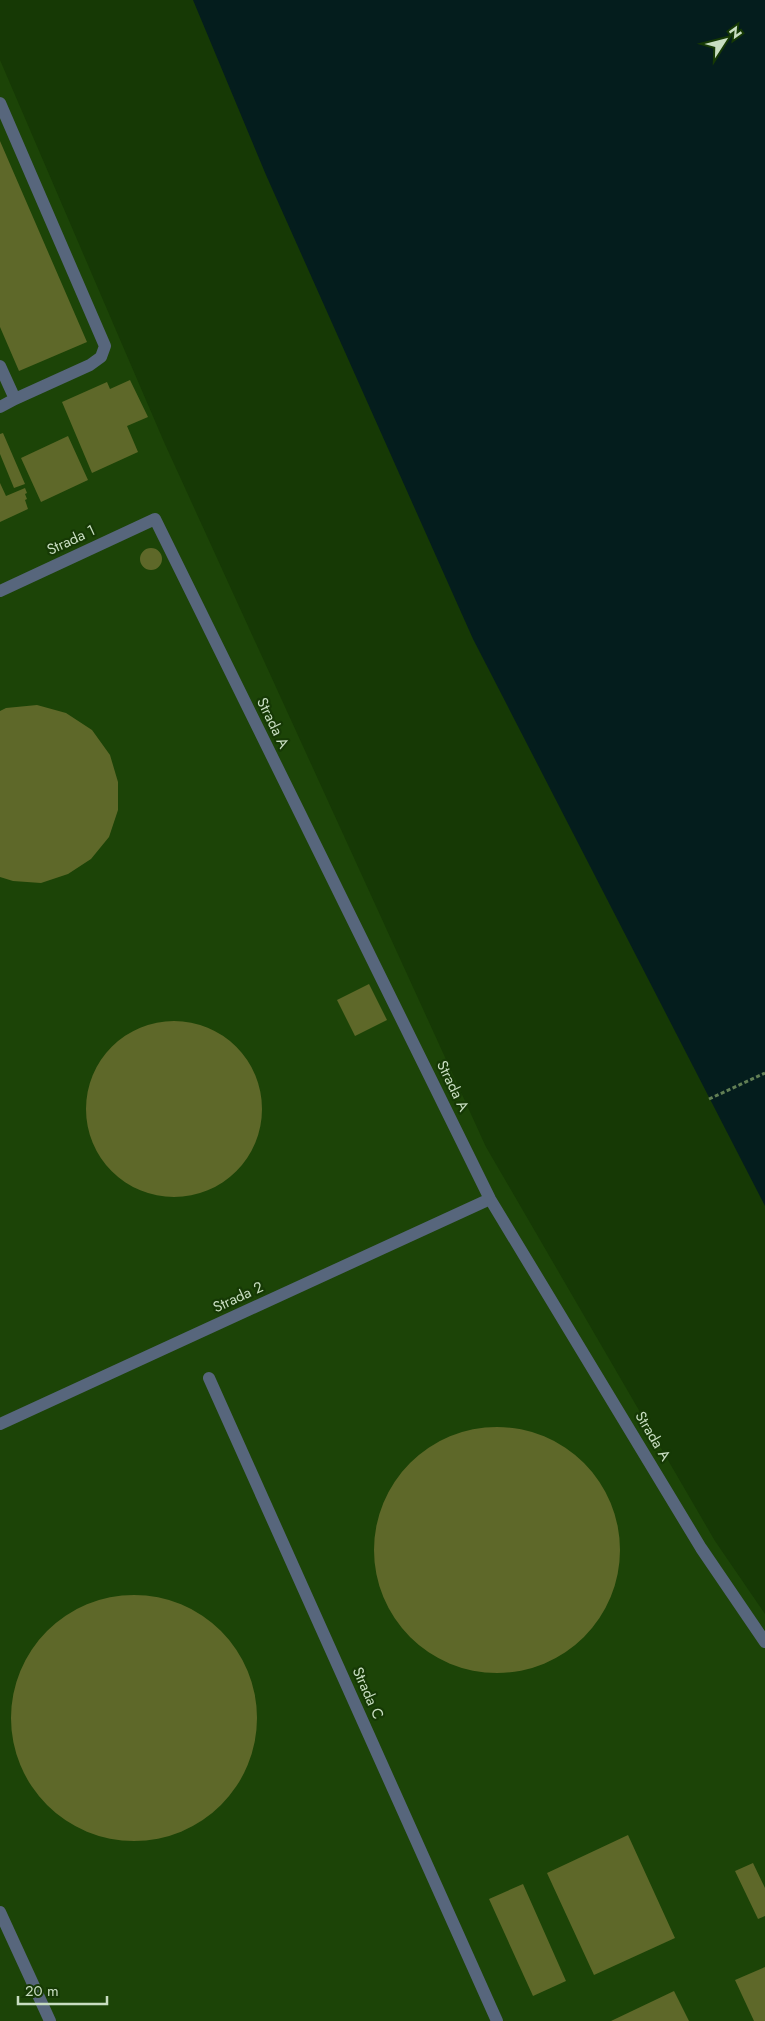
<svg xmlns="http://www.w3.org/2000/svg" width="765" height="2021" viewBox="0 0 765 2021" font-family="Jost,sans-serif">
	<rect width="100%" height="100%" fill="#163905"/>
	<path fill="#1c4407" d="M0 60 164 442 486 1147 715 1541 765 1614V2021H0Z"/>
	<path fill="#041d1d" d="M193 0H765V1206L473 639 266 175Z"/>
	<path fill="#5e6829" d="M0 141 87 342 19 371 0 327Z
		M130 380 148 417 127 426 138 452 92 473 62 402 107 382 110 389Z
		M3 433 25 484 14 488 0 454V434Z
		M68 436 88 480 41 502 21 458Z
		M0 483 6 496 25 488 27 493 25 494 27 499 25 500 28 509 0 522Z
		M140 559a11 11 0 1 1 22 0a11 11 0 1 1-22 0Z
		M37 705 66 713 92 730 110 755 118 782V810L109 837 91 859 68 874 41 883 13 881 0 877V711L6 708Z
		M369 984 387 1020 355 1036 337 1000Z
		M86 1109a88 88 0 1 1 176 0a88 88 0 1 1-176 0Z
		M374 1550a123 123 0 1 1 246 0a123 123 0 1 1-246 0Z
		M11 1718a123 123 0 1 1 246 0a123 123 0 1 1-246 0Z
		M628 1835 675 1938 594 1975 547 1873Z
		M753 1863 765 1888V1916L758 1919 735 1871Z
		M523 1884 566 1981 533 1996 489 1899Z
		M765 1967V2021H754L735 1980Z
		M674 1991 689 2021H611Z"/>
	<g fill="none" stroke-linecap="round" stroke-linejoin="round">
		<path stroke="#627f55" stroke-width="3" stroke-dasharray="4 2.5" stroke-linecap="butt" d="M709 1099 765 1073"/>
		<path stroke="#57667c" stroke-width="12" d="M0 103 105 346 101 357 90 365 15 399
			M0 366 15 399 0 407
			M0 591 155 519 490 1199 701 1548 765 1642
			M209 1378 497 2021
			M0 1424 490 1199
			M0 1912 50 2021"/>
	</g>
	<g text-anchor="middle" stroke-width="4.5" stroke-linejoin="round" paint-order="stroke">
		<g font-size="15" fill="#c8ddc1" stroke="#163905">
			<text transform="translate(71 540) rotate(-25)" y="5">Strada 1</text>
			<text transform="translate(273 723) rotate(64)" y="5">Strada A</text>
			<text transform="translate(453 1086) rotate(64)" y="5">Strada A</text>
			<text transform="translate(238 1297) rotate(-25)" y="5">Strada 2</text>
			<text transform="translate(653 1436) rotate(59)" y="5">Strada A</text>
			<text transform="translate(368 1693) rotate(66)" y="5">Strada C</text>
		</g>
	</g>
	<g transform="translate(725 40) rotate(54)" stroke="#163905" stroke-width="4" paint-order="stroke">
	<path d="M0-4L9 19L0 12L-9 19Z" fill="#c8ddc1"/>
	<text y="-8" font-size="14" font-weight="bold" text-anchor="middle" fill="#c8ddc1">N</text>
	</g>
	<path d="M18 1996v8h89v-8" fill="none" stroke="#c8ddc1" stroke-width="2.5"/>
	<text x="25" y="1996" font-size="15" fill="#c8ddc1" stroke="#163905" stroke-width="4" paint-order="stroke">20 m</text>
</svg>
